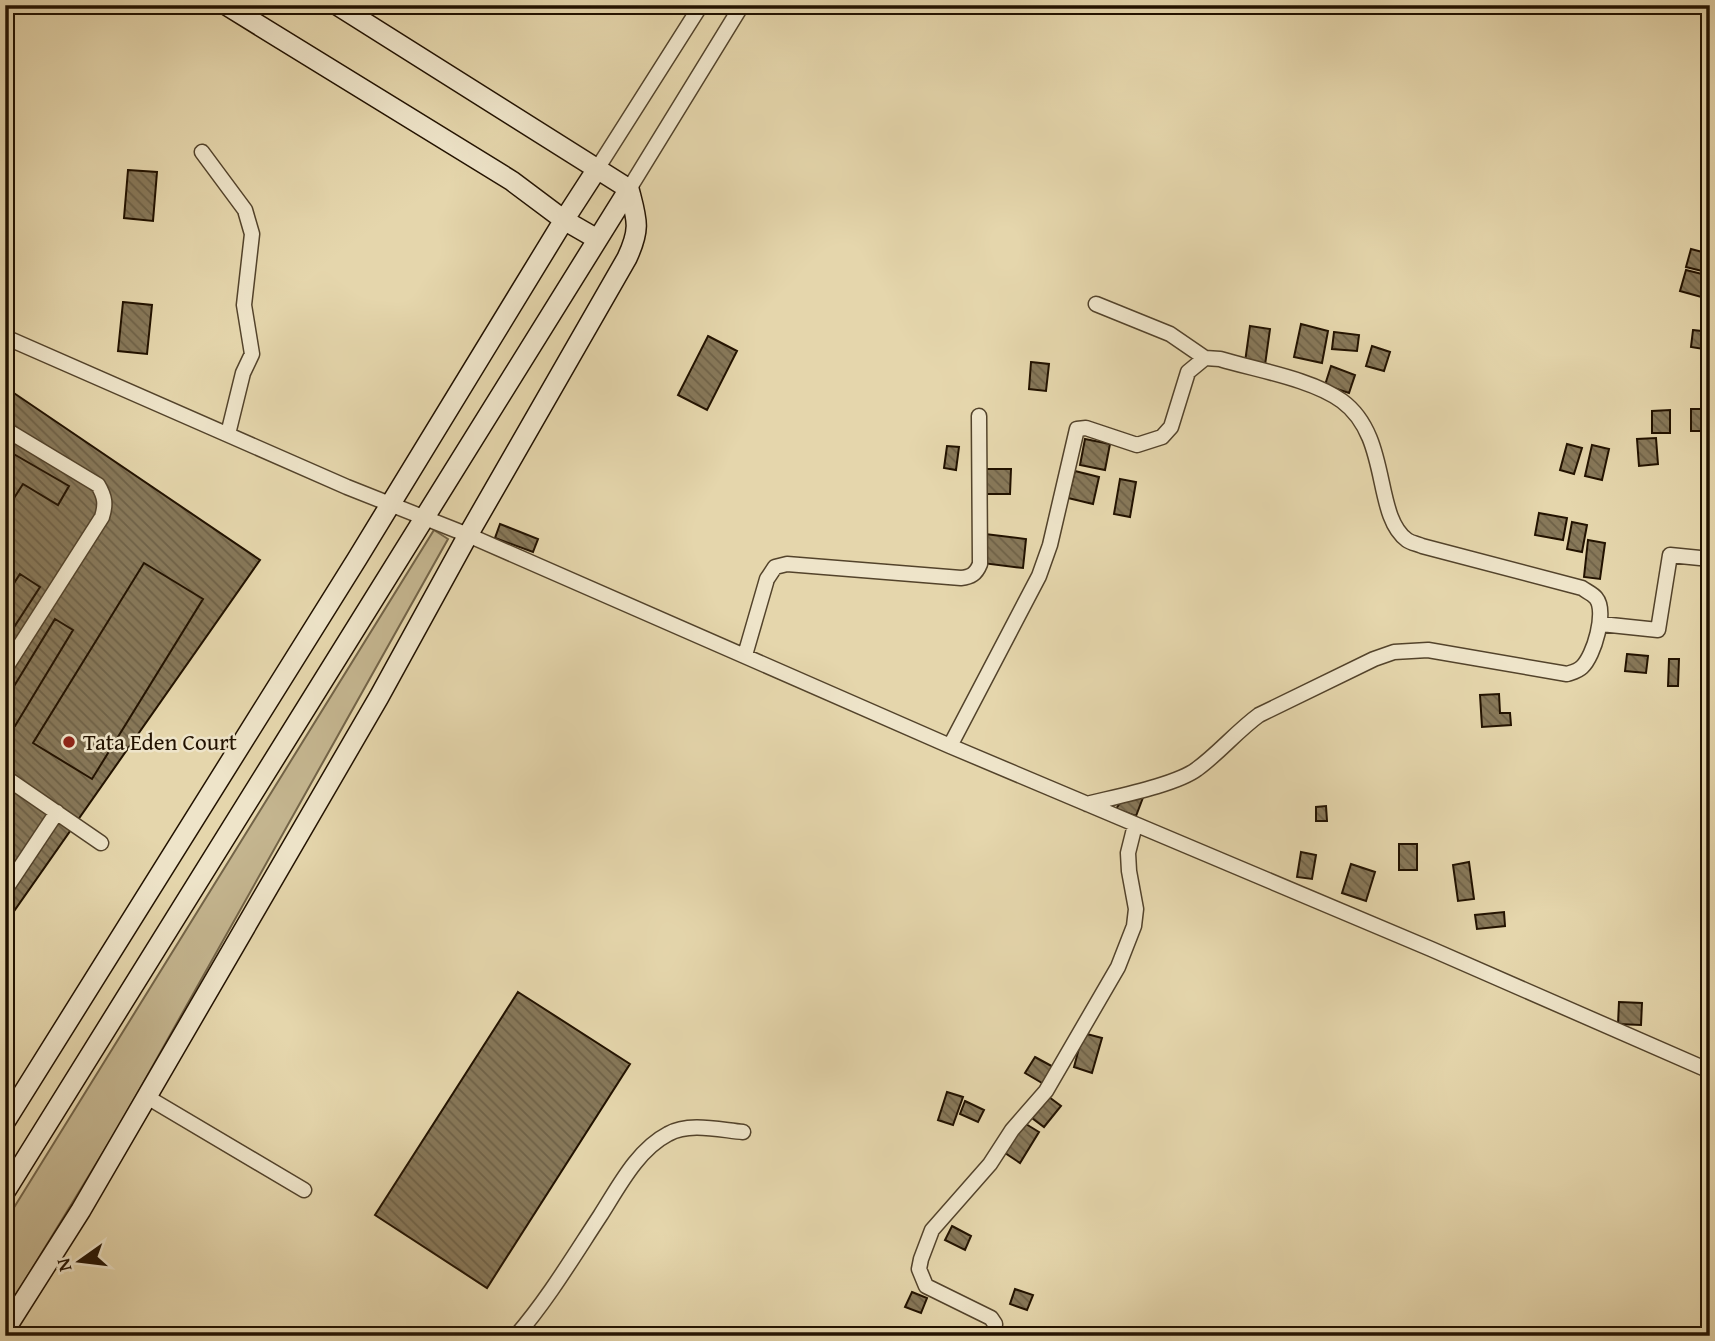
<svg xmlns="http://www.w3.org/2000/svg" width="1715" height="1341" viewBox="0 0 1715 1341" font-family="'Gentium Book Plus',serif">
	<defs>
		<pattern id="building-back-hatch" width="6" height="6" patternUnits="userSpaceOnUse" patternTransform="scale(1.75)"><rect width="6" height="6" fill="#877859"/><path d="M-1 5l2 2M0 0l6 6M5-1l2 2" fill="none" stroke="#6e6147"/></pattern>
	</defs>
	<rect width="100%" height="100%" fill="#e5d6ac"/>
	<filter id="stains"><feTurbulence type="fractalNoise" baseFrequency=".00286" numOctaves="4"/><feColorMatrix values="0 0 0 0 .2 0 0 0 0 .09 0 0 0 0 .02 0 0 0 .5 -.17"/></filter>
	<radialGradient id="worn" r=".72"><stop offset=".6" stop-color="#630" stop-opacity="0"/><stop offset="1" stop-color="#630" stop-opacity=".3"/></radialGradient>
	<path fill="#c4b58f" stroke="#736448" stroke-width="2" d="M434 530 448 539 118 1128 5 1313V1222Z"/>
	<path fill="url(#building-back-hatch)" stroke="#221200" stroke-width="2" d="M128 170 157 172 153 221 124 218Z
		M1691 249 1710 254V273L1686 267Z
		M1686 270 1710 276 1705 298 1680 291Z
		M123 302 152 305 147 354 118 351Z
		M1301 324 1328 331 1322 363 1294 357Z
		M1250 326 1270 329 1265 365 1245 362Z
		M1693 330 1710 332V350L1691 347Z
		M1334 332 1359 335 1357 351 1332 349Z
		M708 336 737 351 707 410 678 395Z
		M1372 346 1390 352 1384 371 1366 366Z
		M1031 362 1049 364 1046 391 1029 389Z
		M1331 366 1355 375 1349 393 1325 385Z
		M5 387 260 560 5 924Z
		M1691 409H1704L1705 431H1691Z
		M1670 410V433H1652V411Z
		M1656 438 1658 464 1639 466 1637 439Z
		M1085 439 1110 444 1105 470 1080 465Z
		M1567 444 1582 448 1574 474 1560 470Z
		M1592 445 1609 449 1602 480 1585 476Z
		M947 446 959 447 956 470 944 468Z
		M5 449 69 486 58 505 23 484 5 512Z
		M983 469H1011L1010 494H983Z
		M1075 471 1099 477 1093 504 1068 498Z
		M1120 479 1136 482 1130 517 1114 514Z
		M1539 513 1567 518 1563 540 1535 535Z
		M1572 522 1587 525 1582 552 1567 549Z
		M500 524 538 539 533 552 495 538Z
		M985 534 1026 539 1023 568 982 563Z
		M1588 540 1605 543 1600 579 1584 577Z
		M144 563 203 599 92 779 33 743Z
		M20 574 40 587 5 641V597Z
		M55 619 73 630 15 726 5 721V701Z
		M1627 654 1648 656 1646 673 1625 671Z
		M1669 659H1679L1678 686H1668Z
		M1499 694 1500 713H1510L1511 725 1482 727 1480 695Z
		M1144 795 1136 816 1116 809 1124 797Z
		M1326 806 1327 821H1316V807Z
		M1399 844H1417V870H1399Z
		M1301 852 1316 855 1312 879 1297 877Z
		M1469 862 1474 899 1458 901 1453 865Z
		M1351 864 1375 872 1366 901 1342 893Z
		M1504 912 1505 926 1477 929 1475 915Z
		M518 992 630 1064 487 1288 375 1215Z
		M1619 1002 1642 1003 1641 1025 1618 1024Z
		M1083 1033 1102 1038 1092 1073 1074 1067Z
		M1035 1057 1057 1069 1047 1086 1025 1073Z
		M947 1092 963 1097 953 1125 938 1120Z
		M1049 1097 1061 1106 1044 1127 1032 1118Z
		M965 1101 984 1110 978 1122 960 1114Z
		M1021 1121 1039 1132 1020 1163 1002 1151Z
		M952 1226 971 1236 965 1250 945 1240Z
		M1015 1289 1033 1295 1027 1310 1010 1304Z
		M912 1292 927 1298 921 1313 905 1307Z
		M889 1327 899 1328 898 1336H887Z"/>
	<g fill="none" stroke-linecap="round" stroke-linejoin="round">
		<defs>
			<path id="street" d="M202 152 245 210 252 234 244 305 252 354 243 373 228 434
				M597 169 701 5
				M629 189 742 5
				M1096 304 1170 334 1205 358
				M5 337 347 487 468 535 950 746 1431 949 1710 1071
				M5 429 98 485C105 497 106 504 102 517L5 669
				M1710 510V533
				M1601 624 1658 630 1670 555 1710 559
				M745 655 767 579 775 567 787 564 961 578C971 577 976 574 980 564L979 416
				M950 746 1039 576 1050 545 1077 429 1086 428 1137 445 1162 437 1171 427 1188 372 1205 358 1220 359C1256 370 1312 379 1342 401 1391 437 1373 515 1407 540 1411 543 1418 544 1422 546L1582 588C1586 591 1593 594 1596 598 1607 611 1594 656 1582 667 1578 671 1573 672 1567 674L1428 650 1394 652 1374 659 1259 715C1237 731 1219 753 1197 769 1176 785 1114 797 1087 804
				M5 777 101 843
				M5 890 57 812
				M147 1097 304 1190
				M516 1336C548 1299 573 1257 600 1216 618 1188 637 1150 668 1134 689 1122 720 1130 743 1132
				M994 1336 995 1324 991 1318 926 1286 919 1269 921 1259 932 1230 990 1164 1012 1130 1046 1091 1118 967 1134 926 1136 909 1129 871 1128 853 1135 825"/>
			<path id="secondary" d="M597 169 564 220 597 239
				M5 1122 357 559 564 220 512 181 226 5
				M5 1192 629 189 337 5
				M5 1330 81 1210 379 697 468 535 627 258C641 228 637 220 629 189"/>
		</defs>
		<use href="#street" stroke="#53432b" stroke-width="17"/>
		<use href="#secondary" stroke="#221200" stroke-width="22"/>
		<use href="#street" stroke="#eee4c9" stroke-width="14"/>
		<use href="#secondary" stroke="#eee4c9" stroke-width="19"/>
	</g>
	<circle fill="#8f2418" stroke="#eee4c9" stroke-width="2.5" cx="69" cy="742" r="7"/>
	<g text-anchor="middle" stroke-width="5" stroke-linejoin="round" paint-order="stroke">
		<g font-size="23" fill="#221200" stroke="#eee4c9" text-anchor="start">
			<text x="83" y="750">Tata Eden Court</text>
		</g>
	</g>
	<rect width="1715" height="1341" fill="none" stroke="#e5d6ac" stroke-width="28"/>
	<rect x="7" y="7" width="1701" height="1327" fill="none" stroke="#221200" stroke-width="3.5"/>
	<rect x="14" y="14" width="1687" height="1313" fill="none" stroke="#221200" stroke-width="2"/>
	<g transform="translate(80 1261) rotate(256)" stroke="#eee4c9" stroke-width="5" paint-order="stroke">
	<path d="M0-5L12 26L0 18L-12 26Z" fill="#221200"/>
	<text y="-10" font-size="19" font-weight="bold" text-anchor="middle" fill="#221200">N</text>
	</g>
	<rect width="100%" height="100%" filter="url(#stains)"/>
	<rect width="100%" height="100%" fill="url(#worn)"/>
</svg>
